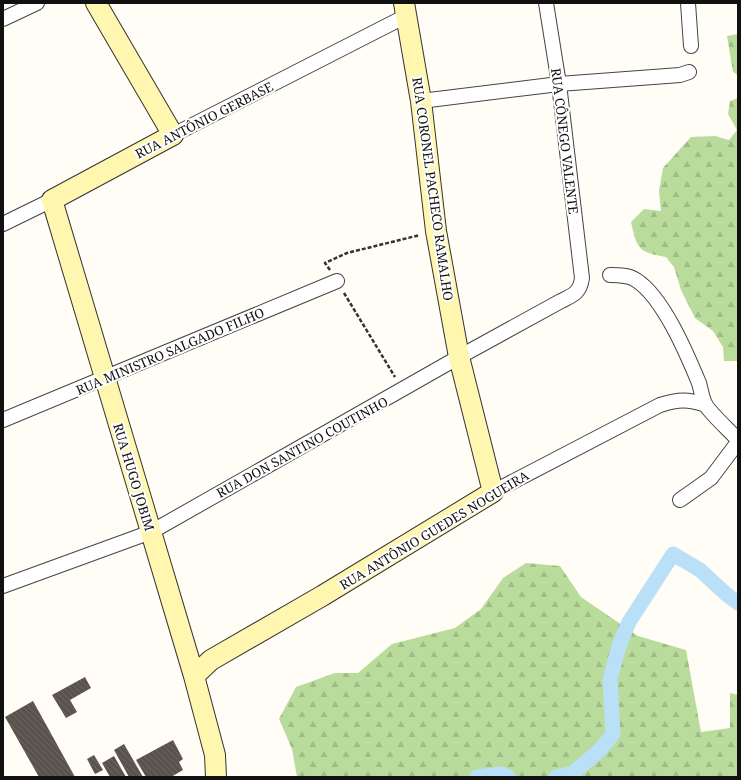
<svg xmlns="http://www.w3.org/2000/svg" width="741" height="780" viewBox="0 0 741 780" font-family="'Noto Serif',serif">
	<defs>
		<pattern id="forest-firs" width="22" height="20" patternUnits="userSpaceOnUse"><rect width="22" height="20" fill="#b9dc9c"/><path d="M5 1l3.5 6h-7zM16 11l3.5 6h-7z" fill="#9ebc85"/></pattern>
		<pattern id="building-back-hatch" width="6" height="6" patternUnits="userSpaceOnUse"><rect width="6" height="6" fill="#5a524d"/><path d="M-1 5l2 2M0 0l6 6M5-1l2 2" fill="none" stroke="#6d6662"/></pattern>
	</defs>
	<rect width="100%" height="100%" fill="#fffdf5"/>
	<path fill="url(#forest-firs)" d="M738 34V75L733 72 727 36Z
		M738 98V361H724L723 347 713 331 695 318 681 290 674 267 666 257C638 252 637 249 631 222L644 209 661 211 659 191 663 168 691 137 715 136 729 140 737 130 728 114 730 101Z
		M526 563 560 566 581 597 638 636 686 650 701 732 730 728V693L738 695V777H297L292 749 279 719 296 687 335 673H358L392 644 455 628 481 609 503 578Z"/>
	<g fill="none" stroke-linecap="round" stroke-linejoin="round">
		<path stroke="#b9e0f7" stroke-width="15" d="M477 777 502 774 508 777
			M556 777 573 773 600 750 613 734 610 680 618 649 629 622 673 554 700 570 726 594 738 603"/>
	</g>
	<path fill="url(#building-back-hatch)" d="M85 677 91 688 70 700 77 712 66 718 52 695Z
		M33 701 75 777H39L5 717Z
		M173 740 183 759 179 762 183 770 171 777H146L136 760Z
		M124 744 143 777H129L114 750Z
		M94 755 103 770 95 774 87 759Z
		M114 756 126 777H110L102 763Z"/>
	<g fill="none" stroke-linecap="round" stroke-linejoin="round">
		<defs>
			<path id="street" d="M688 3 691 46
				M3 19 37 3
				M421 101 559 84 680 75 689 72
				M173 135 406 16
				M3 224 52 200
				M610 275C619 275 629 275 636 280 663 297 687 354 699 383 701 390 702 397 705 404 709 412 731 432 738 440
				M3 420 337 281
				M493 492 660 405C679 399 688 399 706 405
				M680 500 711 478 738 442
				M3 586 151 532 459 357 561 301C573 295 580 293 582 278L559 84 546 3"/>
			<path id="secondary" d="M96 3 173 135 52 200 194 676 215 755 216 777
				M194 676 211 660 322 596 493 492 459 357 436 231 421 101 404 3"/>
		</defs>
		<use href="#street" stroke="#444" stroke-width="16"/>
		<use href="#secondary" stroke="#333" stroke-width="22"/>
		<path stroke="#333" stroke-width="2.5" stroke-dasharray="4 2" stroke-linecap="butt" d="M330 270 325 263 347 253 420 235
			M344 293 395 377"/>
		<use href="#street" stroke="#fff" stroke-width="14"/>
		<use href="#secondary" stroke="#fff6b0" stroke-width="20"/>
	</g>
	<g text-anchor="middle" stroke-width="4" stroke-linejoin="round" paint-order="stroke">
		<g font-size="13" fill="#111" stroke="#fff">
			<text transform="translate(204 120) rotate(-27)" y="5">RUA ANTÔNIO GERBASE</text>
			<text transform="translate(565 141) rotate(83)" y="5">RUA CÔNEGO VALENTE</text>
			<text transform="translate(433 189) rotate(82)" y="5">RUA CORONEL PACHECO RAMALHO</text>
			<text transform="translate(170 351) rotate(-23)" y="5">RUA MINISTRO SALGADO FILHO</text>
			<text transform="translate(302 447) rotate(-29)" y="5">RUA DON SANTINO COUTINHO</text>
			<text transform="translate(134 477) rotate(73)" y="5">RUA HUGO JOBIM</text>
			<text transform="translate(434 530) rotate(-31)" y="5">RUA ANTÔNIO GUEDES NOGUEIRA</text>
		</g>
	</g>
	<rect width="741" height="780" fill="none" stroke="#111111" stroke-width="8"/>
</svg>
